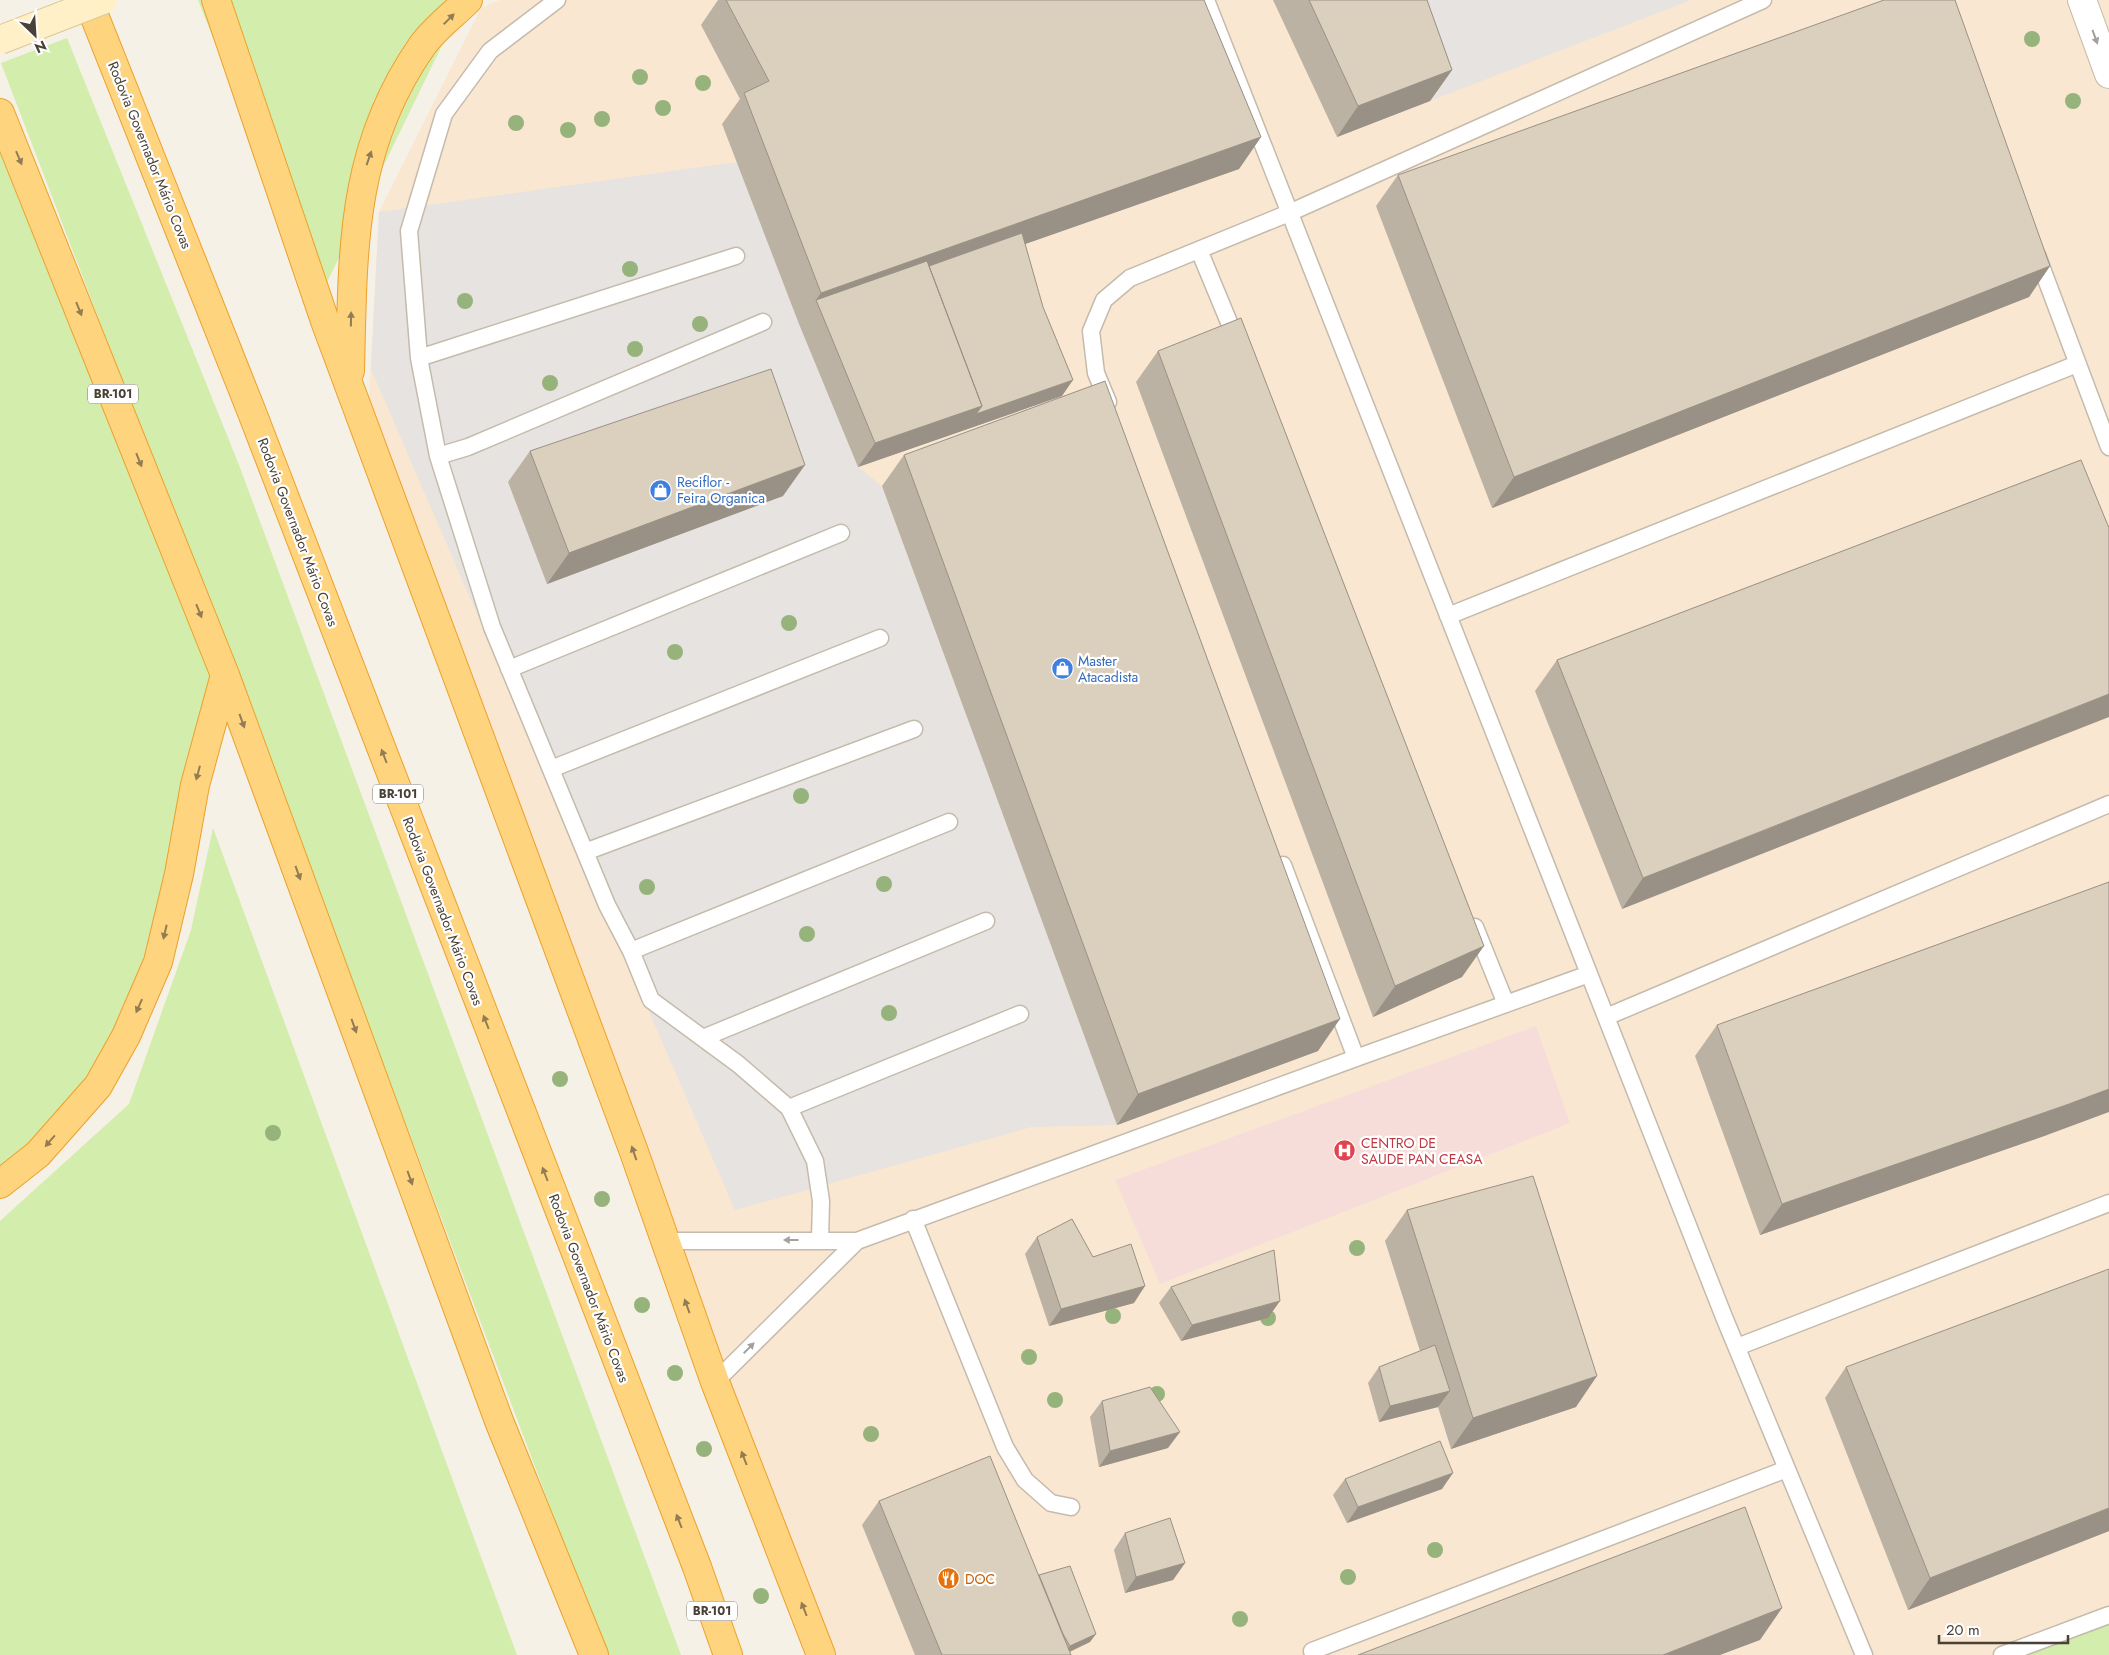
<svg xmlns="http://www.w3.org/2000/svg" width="2109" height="1655" viewBox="0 0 2109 1655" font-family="Jost,sans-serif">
	<rect width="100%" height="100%" fill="#f5f1e7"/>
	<path fill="#f9e7d1" d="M500 0H2109V1655H835L733 1419 367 432 379 212 481 8Z"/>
	<path fill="#f7ddda" d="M1536 1026 1570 1123 1160 1284 1115 1180Z"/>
	<path fill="#d2edac" d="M198 0H464L317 303Z
		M67 38 239 465 681 1655H606L366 1018 1 63Z
		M0 113 225 675 126 1036 0 1184Z
		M213 828 517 1655H0V1221L129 1104 191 930Z
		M2109 1617V1655H2003Z"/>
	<path fill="#e6e3e0" d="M1395 0H1691L1430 101Z
		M737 162 858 467 882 486 1117 1125 1031 1127 735 1210 371 369 379 212Z"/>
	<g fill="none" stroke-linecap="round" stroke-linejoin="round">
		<defs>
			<path id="service" d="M557 0 490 51 444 114 409 231 419 358 438 456 492 627 607 905 631 951 651 1000 738 1064 789 1108 815 1161 821 1201 820 1240
				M1206 0 1724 1317 1864 1655
				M1199 250 1238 344
				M2037 255 2109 447
				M419 358 736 256
				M1108 402 1096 373 1091 331 1104 300 1130 278 1289 213 1763 0
				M438 456 468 447 763 322
				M1448 616 2077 364
				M509 669 841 533
				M551 769 880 638
				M585 852 914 729
				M1283 865 1356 1058 1589 974
				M1475 927 1506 1004
				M631 951 949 822
				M1606 1017 2109 804
				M703 1038 986 921
				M789 1108 1020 1014
				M913 1219 1005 1447 1025 1480 1051 1503 1071 1507
				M663 1241H857
				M1737 1347 2109 1203
				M715 1382 857 1241 1356 1058
				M1312 1651 1787 1469
				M2002 1655 2109 1615"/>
			<path id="tertiary" d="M2082 0 2109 74"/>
			<path id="trunk" d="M88 0 251 410 697 1567 728 1655
				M216 0 325 321 634 1152 715 1382 821 1655
				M0 113 225 675 499 1421 594 1655
				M350 371C353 251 350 149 422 46 434 29 453 15 468 0
				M0 1184 38 1154 98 1086 126 1036 158 962 179 874 195 785 225 675"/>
		</defs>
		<use href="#service" stroke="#c5bbac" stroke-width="19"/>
		<use href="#tertiary" stroke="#c5bbac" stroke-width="30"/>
		<use href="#trunk" stroke="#eda02a" stroke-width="30"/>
		<use href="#service" stroke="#fff" stroke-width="16"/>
		<use href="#tertiary" stroke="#fff" stroke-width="28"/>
		<use href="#trunk" stroke="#ffd47f" stroke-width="28"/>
		<defs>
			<path id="secondary-bridge" d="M0 40 103 0"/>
		</defs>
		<use href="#secondary-bridge" stroke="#ddc795" stroke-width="30" stroke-linecap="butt"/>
		<use href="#secondary-bridge" stroke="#fff0c7" stroke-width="28"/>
	</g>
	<g fill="#96b37b">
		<circle cx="2032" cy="39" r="8"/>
		<circle cx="640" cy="77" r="8"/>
		<circle cx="703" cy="83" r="8"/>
		<circle cx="2073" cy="101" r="8"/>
		<circle cx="663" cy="108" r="8"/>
		<circle cx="602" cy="119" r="8"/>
		<circle cx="516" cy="123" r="8"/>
		<circle cx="568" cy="130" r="8"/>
		<circle cx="630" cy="269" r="8"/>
		<circle cx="465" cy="301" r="8"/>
		<circle cx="700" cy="324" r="8"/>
		<circle cx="635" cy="349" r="8"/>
		<circle cx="550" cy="383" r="8"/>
		<circle cx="789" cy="623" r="8"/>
		<circle cx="675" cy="652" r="8"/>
		<circle cx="801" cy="796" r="8"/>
		<circle cx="884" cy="884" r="8"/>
		<circle cx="647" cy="887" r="8"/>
		<circle cx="807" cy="934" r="8"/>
		<circle cx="889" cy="1013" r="8"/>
		<circle cx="560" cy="1079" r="8"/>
		<circle cx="273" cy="1133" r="8"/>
		<circle cx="602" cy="1199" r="8"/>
		<circle cx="1357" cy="1248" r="8"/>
		<circle cx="642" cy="1305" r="8"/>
		<circle cx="1113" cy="1316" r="8"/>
		<circle cx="1268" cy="1318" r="8"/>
		<circle cx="1029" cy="1357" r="8"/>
		<circle cx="675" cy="1373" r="8"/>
		<circle cx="1157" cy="1394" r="8"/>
		<circle cx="1055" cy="1400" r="8"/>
		<circle cx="871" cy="1434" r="8"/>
		<circle cx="704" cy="1449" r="8"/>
		<circle cx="1435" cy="1550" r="8"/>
		<circle cx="1348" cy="1577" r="8"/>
		<circle cx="761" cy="1596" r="8"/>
		<circle cx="1240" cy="1619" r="8"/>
	</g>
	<path fill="#bcb2a3" d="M718 0H1204L1261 137 1239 169 1025 244 1062 396 858 467 799 324 722 124 740 99 701 25Z
		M1273 0H1427L1452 70 1430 101 1337 137Z
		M1398 175 2050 266 2029 297 1492 508 1376 206Z
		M1158 351 1462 977 1373 1017 1136 382Z
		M530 451 783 496 547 584 508 482Z
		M904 455 1318 1051 1117 1125 882 486Z
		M2081 460 1622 909 1535 691 1557 660Z
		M1717 1025 2047 1135 1760 1235 1695 1056Z
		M1407 1210 1576 1407 1451 1449 1438 1407 1379 1422 1368 1383 1379 1367 1420 1351 1385 1241Z
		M1037 1237 1093 1257 1134 1303 1049 1326 1025 1254Z
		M1171 1287 1268 1318 1181 1341 1159 1303Z
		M1846 1367 2109 1531 1908 1610 1825 1398Z
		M1102 1401 1168 1448 1099 1467 1090 1417Z
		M1345 1479 1442 1489 1347 1523 1333 1495Z
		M879 1501 1039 1575 1090 1642 1070 1652 1071 1655H915L862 1525Z
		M1125 1533 1185 1563 1173 1580 1125 1593 1114 1550Z"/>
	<path fill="#999185" d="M1452 70 1430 101 1337 137 1358 106Z
		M1261 137 1239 169 926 279 816 300 799 324 821 293Z
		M2050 266 2029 297 1492 508 1514 477Z
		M1073 380 1062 396 965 430 976 414Z
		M982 406 965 430 858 467 875 443Z
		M805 465 783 496 547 584 569 553Z
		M2109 694V717L1622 909 1643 878Z
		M1484 946 1462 977 1373 1017 1395 986Z
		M1340 1019 1318 1051 1117 1125 1138 1094Z
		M2109 1089V1112L2047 1135 1760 1235 1782 1204Z
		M1145 1286 1134 1303 1049 1326 1061 1309Z
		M1280 1301 1268 1318 1181 1341 1192 1325Z
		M1597 1376 1576 1407 1451 1449 1473 1418Z
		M1450 1391 1438 1407 1379 1422 1390 1406Z
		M1180 1432 1168 1448 1099 1467 1110 1451Z
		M1453 1473 1442 1489 1347 1523 1358 1507Z
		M2109 1508V1531L1908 1610 1930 1578Z
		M1185 1563 1173 1580 1125 1593 1136 1577Z
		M1782 1608 1760 1640 1720 1655H1663Z
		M1096 1634 1090 1642 1064 1654 1070 1646Z"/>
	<path fill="#dbcfbe" stroke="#999185" d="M726 0H1204L1261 137 821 293 744 93 769 81Z
		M1309 0H1427L1452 70 1358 106Z
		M1884 0H1955L2050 266 1514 477 1398 175Z
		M1022 233 1043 307 1073 380 976 414 982 406 929 266Z
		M927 261 982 406 875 443 816 300Z
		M1241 318 1484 946 1395 986 1158 351Z
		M771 369 805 465 569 553 530 451Z
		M1105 381 1340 1019 1138 1094 904 455Z
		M2081 460 2109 528V694L1643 878 1557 660Z
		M2109 882V1089L2069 1104 1782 1204 1717 1025Z
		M1533 1176 1597 1376 1473 1418 1407 1210Z
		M1072 1219 1093 1257 1131 1244 1145 1286 1061 1309 1037 1237Z
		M1274 1250 1280 1301 1192 1325 1171 1287Z
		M2109 1269V1508L1930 1578 1846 1367Z
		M1435 1345 1450 1391 1390 1406 1379 1367Z
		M1150 1387 1180 1432 1110 1451 1102 1401Z
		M1440 1441 1453 1473 1358 1507 1345 1479Z
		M990 1456 1071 1655H942L879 1501Z
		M1745 1507 1782 1608 1663 1655H1358Z
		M1170 1518 1185 1563 1136 1577 1125 1533Z
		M1070 1566 1096 1634 1070 1646 1063 1634 1039 1575Z"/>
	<defs><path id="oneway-solid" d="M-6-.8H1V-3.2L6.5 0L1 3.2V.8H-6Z" transform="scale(1.25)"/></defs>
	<g fill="#927c53">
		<use href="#oneway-solid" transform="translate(449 19) rotate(-45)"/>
		<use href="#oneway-solid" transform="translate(19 158) rotate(67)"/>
		<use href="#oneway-solid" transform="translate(369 158) rotate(-71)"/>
		<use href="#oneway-solid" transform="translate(79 309) rotate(68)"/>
		<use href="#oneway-solid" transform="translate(351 319) rotate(-89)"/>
		<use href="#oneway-solid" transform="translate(139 460) rotate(68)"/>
		<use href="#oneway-solid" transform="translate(199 611) rotate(68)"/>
		<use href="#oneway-solid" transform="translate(242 721) rotate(70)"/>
		<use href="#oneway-solid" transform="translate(384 756) rotate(-111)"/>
		<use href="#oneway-solid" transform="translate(198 773) rotate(105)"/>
		<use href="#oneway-solid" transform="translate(298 873) rotate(70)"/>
		<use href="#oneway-solid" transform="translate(165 932) rotate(103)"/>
		<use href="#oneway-solid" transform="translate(139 1006) rotate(114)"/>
		<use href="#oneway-solid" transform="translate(486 1022) rotate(-111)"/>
		<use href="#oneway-solid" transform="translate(354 1026) rotate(70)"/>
		<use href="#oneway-solid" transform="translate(50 1141) rotate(131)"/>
		<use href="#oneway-solid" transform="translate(634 1153) rotate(-109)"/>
		<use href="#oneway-solid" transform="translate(545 1174) rotate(-111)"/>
		<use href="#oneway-solid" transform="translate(410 1178) rotate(70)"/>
		<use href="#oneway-solid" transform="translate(687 1306) rotate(-110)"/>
		<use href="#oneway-solid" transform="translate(744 1458) rotate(-111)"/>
		<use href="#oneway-solid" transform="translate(679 1521) rotate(-111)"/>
		<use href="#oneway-solid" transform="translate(804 1609) rotate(-111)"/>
	</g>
	<g fill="#a4a09a">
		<use href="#oneway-solid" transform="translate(2095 37) rotate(70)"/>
		<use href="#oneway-solid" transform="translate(791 1240) rotate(180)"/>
		<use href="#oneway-solid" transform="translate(749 1348) rotate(-45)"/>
	</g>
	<defs>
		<symbol id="shop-disc" viewBox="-11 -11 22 22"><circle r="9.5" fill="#3f7fe0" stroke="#fff"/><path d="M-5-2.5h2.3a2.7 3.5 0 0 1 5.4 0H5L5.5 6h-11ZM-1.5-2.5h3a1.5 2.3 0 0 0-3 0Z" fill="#fff"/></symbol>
		<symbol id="hospital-disc" viewBox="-11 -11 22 22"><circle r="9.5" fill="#e0444e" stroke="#fff"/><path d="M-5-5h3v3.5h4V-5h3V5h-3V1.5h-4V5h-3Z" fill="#fff"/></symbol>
		<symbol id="restaurant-disc" viewBox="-11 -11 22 22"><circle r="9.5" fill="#e8710a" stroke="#fff"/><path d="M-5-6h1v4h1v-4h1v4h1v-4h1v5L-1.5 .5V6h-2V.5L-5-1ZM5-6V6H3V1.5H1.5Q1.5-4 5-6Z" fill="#fff"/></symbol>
	</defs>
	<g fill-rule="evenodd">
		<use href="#shop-disc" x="648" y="478" width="25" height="25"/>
		<use href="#shop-disc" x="1050" y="656" width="25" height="25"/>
		<use href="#hospital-disc" x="1332" y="1138" width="25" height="25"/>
		<use href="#restaurant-disc" x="936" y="1566" width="25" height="25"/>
	</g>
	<g text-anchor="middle" stroke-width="4.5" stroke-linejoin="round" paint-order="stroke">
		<g fill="#fff" stroke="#807a72" stroke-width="1">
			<rect x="88" y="384.5" width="50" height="19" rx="4"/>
			<rect x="373" y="784.5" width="50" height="19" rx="4"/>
			<rect x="687" y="1601.5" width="50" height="19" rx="4"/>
		</g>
		<g font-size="12" font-weight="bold" fill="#494135">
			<text x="113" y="398">BR-101</text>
			<text x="398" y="798">BR-101</text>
			<text x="712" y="1615">BR-101</text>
		</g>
		<g font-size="14" fill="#494135" stroke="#fff">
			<text transform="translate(150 155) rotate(68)" y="5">Rodovia Governador Mário Covas</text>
			<text transform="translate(298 532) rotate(69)" y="5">Rodovia Governador Mário Covas</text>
			<text transform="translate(443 911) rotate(69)" y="5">Rodovia Governador Mário Covas</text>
			<text transform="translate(589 1288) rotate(69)" y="5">Rodovia Governador Mário Covas</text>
		</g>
		<g font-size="14" fill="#366cbe" stroke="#fff" text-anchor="start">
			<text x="677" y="487">Reciflor -<tspan x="677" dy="16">Feira Organica</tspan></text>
			<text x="1078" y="666">Master<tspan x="1078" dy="16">Atacadista</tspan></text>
		</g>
		<g font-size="14" fill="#be3a42" stroke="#fff" text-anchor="start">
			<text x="1361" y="1148">CENTRO DE<tspan x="1361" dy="16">SAUDE PAN CEASA</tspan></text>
		</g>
		<g font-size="14" fill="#c56008" stroke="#fff" text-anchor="start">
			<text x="965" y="1584">DOC</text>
		</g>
	</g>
	<g transform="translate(35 35) rotate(155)" stroke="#ffffff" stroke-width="4" paint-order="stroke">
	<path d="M0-4L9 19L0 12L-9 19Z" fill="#494135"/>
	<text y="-8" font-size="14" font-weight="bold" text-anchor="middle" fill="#494135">N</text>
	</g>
	<path d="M1939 1635v8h129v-8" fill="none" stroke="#494135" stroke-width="2.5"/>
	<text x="1946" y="1635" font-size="15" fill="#494135" stroke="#ffffff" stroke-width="4" paint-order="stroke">20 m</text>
</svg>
